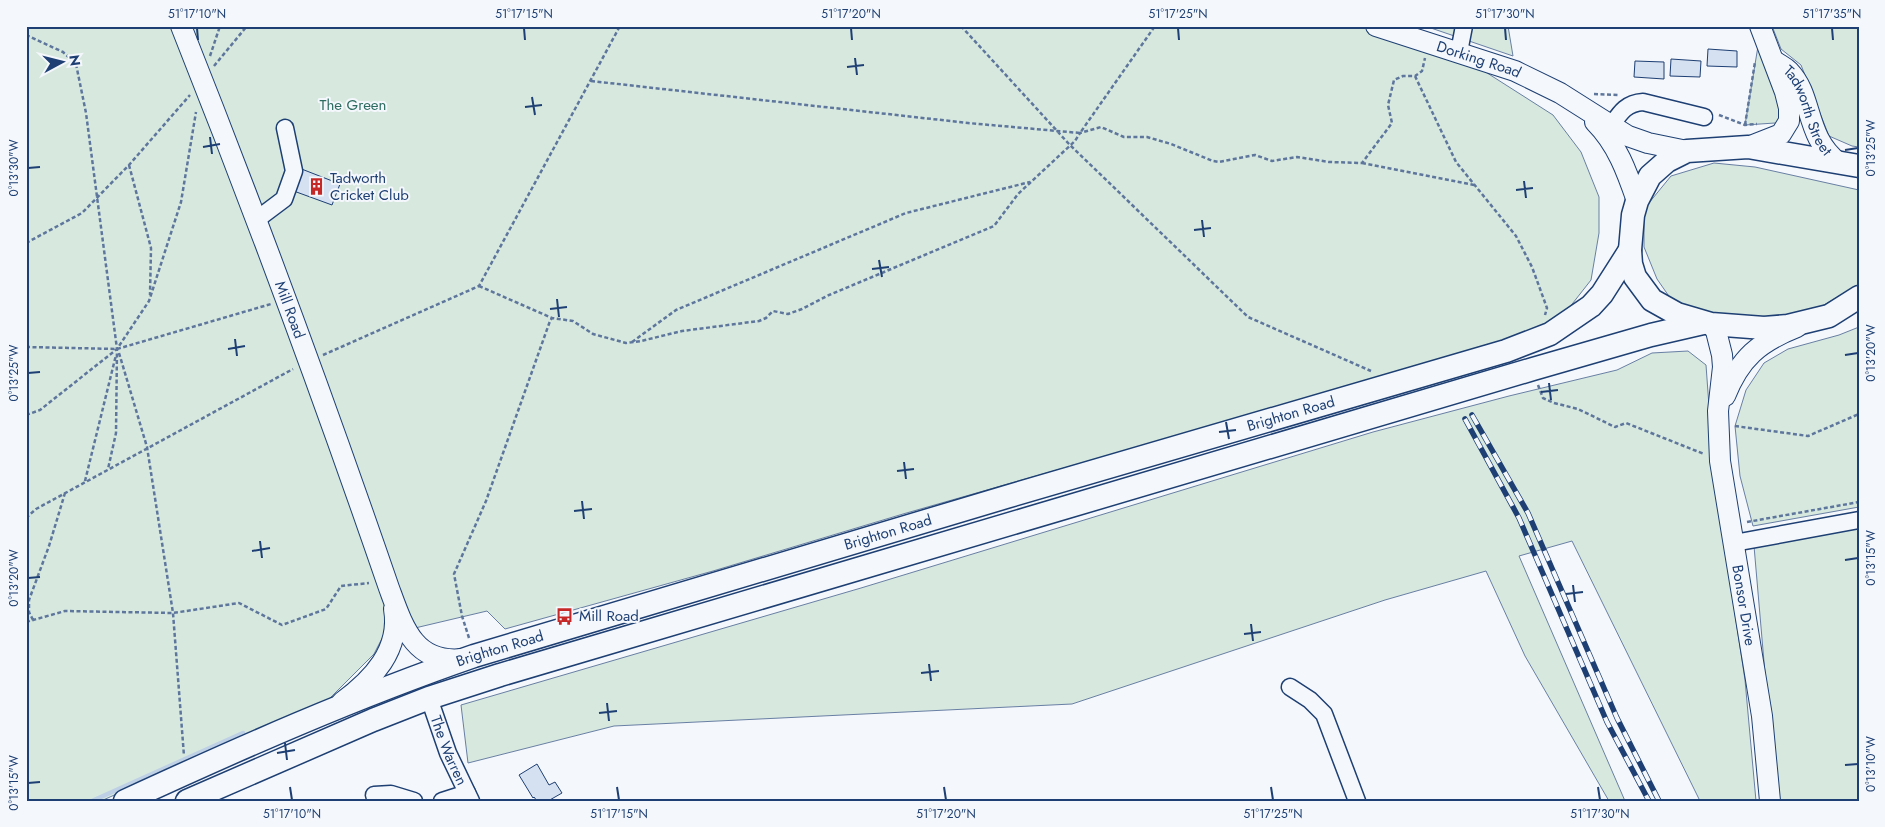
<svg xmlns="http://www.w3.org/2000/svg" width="1885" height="827" viewBox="0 0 1885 827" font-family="Jost,sans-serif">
	<rect width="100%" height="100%" fill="#f4f7fb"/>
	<path fill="#d7e8df" stroke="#687fa3" d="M26 26H1376L1484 71 1553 115 1581 152 1599 197V233L1591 280 1569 308 1520 340 1411 367 1204 428 903 514 713 571 505 629 487 611 415 628 395 613 374 654 329 699 101 801H26Z
		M1425 26H1508L1513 56Z
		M1772 26H1859V147L1852 146 1829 136 1801 65 1781 49Z
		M1761 28 1784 128 1775 123 1745 125Z
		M1714 163 1755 167 1859 190V284L1814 311 1776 319 1718 316 1673 302 1657 279 1644 247V209L1671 176Z
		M1859 327V507L1753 526 1740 476 1735 426 1746 390 1764 363 1788 349 1839 335Z
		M1688 351 1706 365 1714 475 1745 680 1756 801H1700L1572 541 1519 556 1625 801H1609L1525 656 1486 571 1385 600 1072 704 614 726 468 763 461 705 861 588 1373 432 1509 396 1617 370 1652 353Z
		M1859 527V801H1776L1754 546Z"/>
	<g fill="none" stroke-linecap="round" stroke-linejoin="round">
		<path stroke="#bed0e5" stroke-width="4.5" d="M92 801 243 733"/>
	</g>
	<path fill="#d5e0f0" stroke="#1d3f73" d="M1708 49 1737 51V67L1707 66Z
		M1671 59 1701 61 1700 77 1670 76Z
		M1635 61 1664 62V79L1634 77Z
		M299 168 340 184 332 205 291 190Z
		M537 764 549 785 555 782 562 793 548 801H537L534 797 533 798 519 775Z"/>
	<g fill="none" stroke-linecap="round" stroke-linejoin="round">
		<defs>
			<g id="minor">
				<path d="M1459 52 1464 26"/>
				<path d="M1611 126C1620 113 1626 103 1643 102L1704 117"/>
				<path d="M256 220 284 199 294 171 285 128"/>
				<path d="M1734 543 1859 520"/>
				<path d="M1290 687 1310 700 1324 714 1357 801"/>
				<path id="s1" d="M429 698 448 753 471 801"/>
				<path d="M374 795 391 794 414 801"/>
				<path d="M442 801 467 793"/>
			</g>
			<g id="major">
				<path id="s2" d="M181 26C255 212 324 399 389 588 403 626 414 664 462 659"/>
				<path id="s3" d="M1376 26 1515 71 1560 93 1628 136 1648 143 1687 151"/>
				<path id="s4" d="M1776 62C1780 65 1785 67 1789 71 1814 97 1804 136 1839 163"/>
				<path d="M1595 122C1617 144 1627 172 1637 201"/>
				<path d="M1748 147 1781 134 1789 121V108L1785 92 1760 26"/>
				<path id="s5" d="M1711 324 1716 331 1722 355 1723 367 1718 411 1720 461 1762 716 1770 801"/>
				<path d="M1725 396C1740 358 1759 342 1797 327"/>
				<path d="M342 702C372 680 401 650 394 609"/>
			</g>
			<g id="highway">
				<path d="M1859 166 1748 147 1687 151 1667 161 1650 176 1637 201 1633 215 1630 250 1631 264 1635 277 1652 300 1677 314 1711 324 1764 328 1788 326 1829 316 1859 297"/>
				<path id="s6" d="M125 801C240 748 355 697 474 656L1006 497 1506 351 1550 334 1591 306 1602 294 1630 250"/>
				<path d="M187 801 373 720 429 698 500 675 1533 369 1651 335 1703 323"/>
			</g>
		</defs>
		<use href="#minor" stroke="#1d3f73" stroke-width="19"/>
		<use href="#major" stroke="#1d3f73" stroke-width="22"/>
		<use href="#highway" stroke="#1d3f73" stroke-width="25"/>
		<path stroke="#5e769c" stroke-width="2.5" stroke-dasharray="4 2.5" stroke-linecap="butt" d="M961 26 1069 144 1248 317 1371 371
			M26 35 63 52 76 64 86 113 117 349 116 433 108 469
			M210 56 220 26
			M214 66 247 26
			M1415 76 1456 162 1516 236 1532 267 1547 308 1545 315
			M591 81 968 123 1080 133 1155 26
			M1594 94 1619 95
			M1719 115 1745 125 1757 124
			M1745 125 1755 62
			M1362 163 1474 185
			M129 165 151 248 150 295
			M26 243 82 213 129 165 190 95
			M479 286 552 318 573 321 593 334 626 343 641 341 682 331 759 321 766 318 773 311 788 314 802 309 829 295 994 226 1018 194 1075 141 1080 133 1101 127 1124 137H1147L1171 144 1213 161 1219 162 1255 155 1272 161 1297 157 1329 162 1362 163 1392 123 1388 105 1394 80 1403 76H1415L1422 71 1425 58
			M632 342 676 310 906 213 1030 182
			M26 347 117 349 271 304
			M119 353 147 447 173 613 184 756
			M323 355 479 286 620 26
			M1538 385 1543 398 1554 403 1578 409 1615 427 1626 423 1704 454
			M26 415 40 410 117 349 149 301 181 202 196 112
			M1735 426 1808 436 1859 414
			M85 481 116 355
			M26 518 36 509 293 369
			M1747 522 1859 502
			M33 620 29 612V600L49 546 65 493
			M26 622 65 611 173 613 239 603 282 625 326 609 341 586 369 583
			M469 638 462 616 454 574 486 501 550 321 552 318"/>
		<use href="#minor" stroke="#f4f7fb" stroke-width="16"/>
		<use href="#major" stroke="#f4f7fb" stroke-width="20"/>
		<use href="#highway" stroke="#f4f7fb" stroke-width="22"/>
		<defs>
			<path id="rail" d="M1472 415 1528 513 1617 718 1659 801
				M1465 419 1519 518 1607 722 1649 801"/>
		</defs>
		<use href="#rail" stroke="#1d3f73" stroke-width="5.5"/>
		<use href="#rail" stroke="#f4f7fb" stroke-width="4" stroke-dasharray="11" stroke-linecap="butt"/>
	</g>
	<path fill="none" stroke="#1d3f73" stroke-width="2" d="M197 28 198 40M524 28 525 40M851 28 852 40M1178 28 1179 40M1505 28 1506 40M1832 28 1833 40M855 58 857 75M847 67 864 65M532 97 535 115M525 107 542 105M210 137 212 154M203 147 220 144M1845 150 1858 148M28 168 40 167M1524 181 1526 198M1516 190 1533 188M1202 220 1204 237M1194 230 1211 228M879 260 882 277M872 269 889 267M557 299 559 317M550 309 567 307M235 339 237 356M228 349 245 346M1845 355 1858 353M28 373 40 372M1549 383 1551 400M1541 392 1558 390M1226 422 1229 439M1219 432 1236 430M904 462 906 479M897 471 914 469M582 501 584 519M574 511 592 509M260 541 262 558M252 551 270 548M1845 560 1858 558M28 578 40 577M1573 585 1575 602M1566 594 1583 592M1251 624 1253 641M1244 634 1261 632M929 664 931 681M921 673 939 671M607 703 609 721M599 713 617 711M285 743 287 760M277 753 295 750M1845 765 1858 764M28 783 40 782M290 787 292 800M617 787 619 800M944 787 946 800M1271 787 1273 800M1598 787 1600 800"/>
	<defs>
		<symbol id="building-bare" viewBox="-9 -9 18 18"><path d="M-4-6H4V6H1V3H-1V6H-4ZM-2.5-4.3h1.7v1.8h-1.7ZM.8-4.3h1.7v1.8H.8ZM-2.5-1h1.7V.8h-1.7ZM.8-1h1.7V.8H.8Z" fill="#c62828" stroke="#f4f7fb" stroke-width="2.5" paint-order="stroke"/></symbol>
		<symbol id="bus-bare" viewBox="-9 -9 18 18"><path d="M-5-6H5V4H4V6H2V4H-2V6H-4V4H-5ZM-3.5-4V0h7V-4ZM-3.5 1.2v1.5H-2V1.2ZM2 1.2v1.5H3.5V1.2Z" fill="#c62828" stroke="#f4f7fb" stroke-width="2.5" paint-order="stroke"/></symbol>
	</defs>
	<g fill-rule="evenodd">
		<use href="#building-bare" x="304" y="174" width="25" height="25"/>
		<use href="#bus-bare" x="552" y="604" width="25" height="25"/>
	</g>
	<g text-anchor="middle" stroke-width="4" stroke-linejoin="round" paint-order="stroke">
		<g font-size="15" fill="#1d3f73" stroke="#f4f7fb">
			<text dy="5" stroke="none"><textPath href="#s3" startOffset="108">Dorking Road</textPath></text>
			<text dy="5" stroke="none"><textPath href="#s4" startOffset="60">Tadworth Street</textPath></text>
			<text dy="5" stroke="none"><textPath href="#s2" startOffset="304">Mill Road</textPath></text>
			<text dy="5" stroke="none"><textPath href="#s6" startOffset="1230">Brighton Road</textPath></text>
			<text dy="5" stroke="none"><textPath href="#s6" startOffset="810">Brighton Road</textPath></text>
			<text dy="5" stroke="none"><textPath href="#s5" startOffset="286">Bonsor Drive</textPath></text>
			<text dy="5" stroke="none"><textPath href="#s6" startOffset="405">Brighton Road</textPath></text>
			<text dy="5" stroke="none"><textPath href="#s1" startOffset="56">The Warren</textPath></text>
		</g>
		<g font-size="15" fill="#2c6c60" stroke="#f4f7fb">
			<text x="353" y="110">The Green</text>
		</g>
		<g font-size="15" fill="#1d3f73" stroke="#f4f7fb" text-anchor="start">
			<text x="330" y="183">Tadworth<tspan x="330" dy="17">Cricket Club</tspan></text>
			<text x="579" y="621">Mill Road</text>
		</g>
	</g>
	<rect width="1885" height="827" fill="none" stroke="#f4f7fb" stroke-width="55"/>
	<g transform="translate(62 62) rotate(83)" stroke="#f4f7fb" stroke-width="4" paint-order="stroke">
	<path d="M0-4L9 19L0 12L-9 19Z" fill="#1d3f73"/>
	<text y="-8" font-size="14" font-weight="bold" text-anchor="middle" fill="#1d3f73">N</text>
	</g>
	<rect x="28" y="28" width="1830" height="772" fill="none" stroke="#1d3f73" stroke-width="2"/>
	<g font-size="12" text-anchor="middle" fill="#1d3f73">
		<text x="197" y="18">51°17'10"N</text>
		<text x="524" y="18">51°17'15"N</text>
		<text x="851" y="18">51°17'20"N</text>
		<text x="1178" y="18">51°17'25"N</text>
		<text x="1505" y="18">51°17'30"N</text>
		<text x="1832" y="18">51°17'35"N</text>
		<text transform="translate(1871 148) rotate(-90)" y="4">0°13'25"W</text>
		<text transform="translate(14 168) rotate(-90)" y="4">0°13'30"W</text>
		<text transform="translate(1871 353) rotate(-90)" y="4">0°13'20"W</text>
		<text transform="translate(14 373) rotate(-90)" y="4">0°13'25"W</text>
		<text transform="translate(1871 558) rotate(-90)" y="4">0°13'15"W</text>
		<text transform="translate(14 578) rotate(-90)" y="4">0°13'20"W</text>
		<text transform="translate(1871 764) rotate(-90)" y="4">0°13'10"W</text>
		<text transform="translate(14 783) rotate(-90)" y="4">0°13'15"W</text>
		<text x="292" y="818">51°17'10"N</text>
		<text x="619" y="818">51°17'15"N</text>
		<text x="946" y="818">51°17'20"N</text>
		<text x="1273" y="818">51°17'25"N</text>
		<text x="1600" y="818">51°17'30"N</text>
	</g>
</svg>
